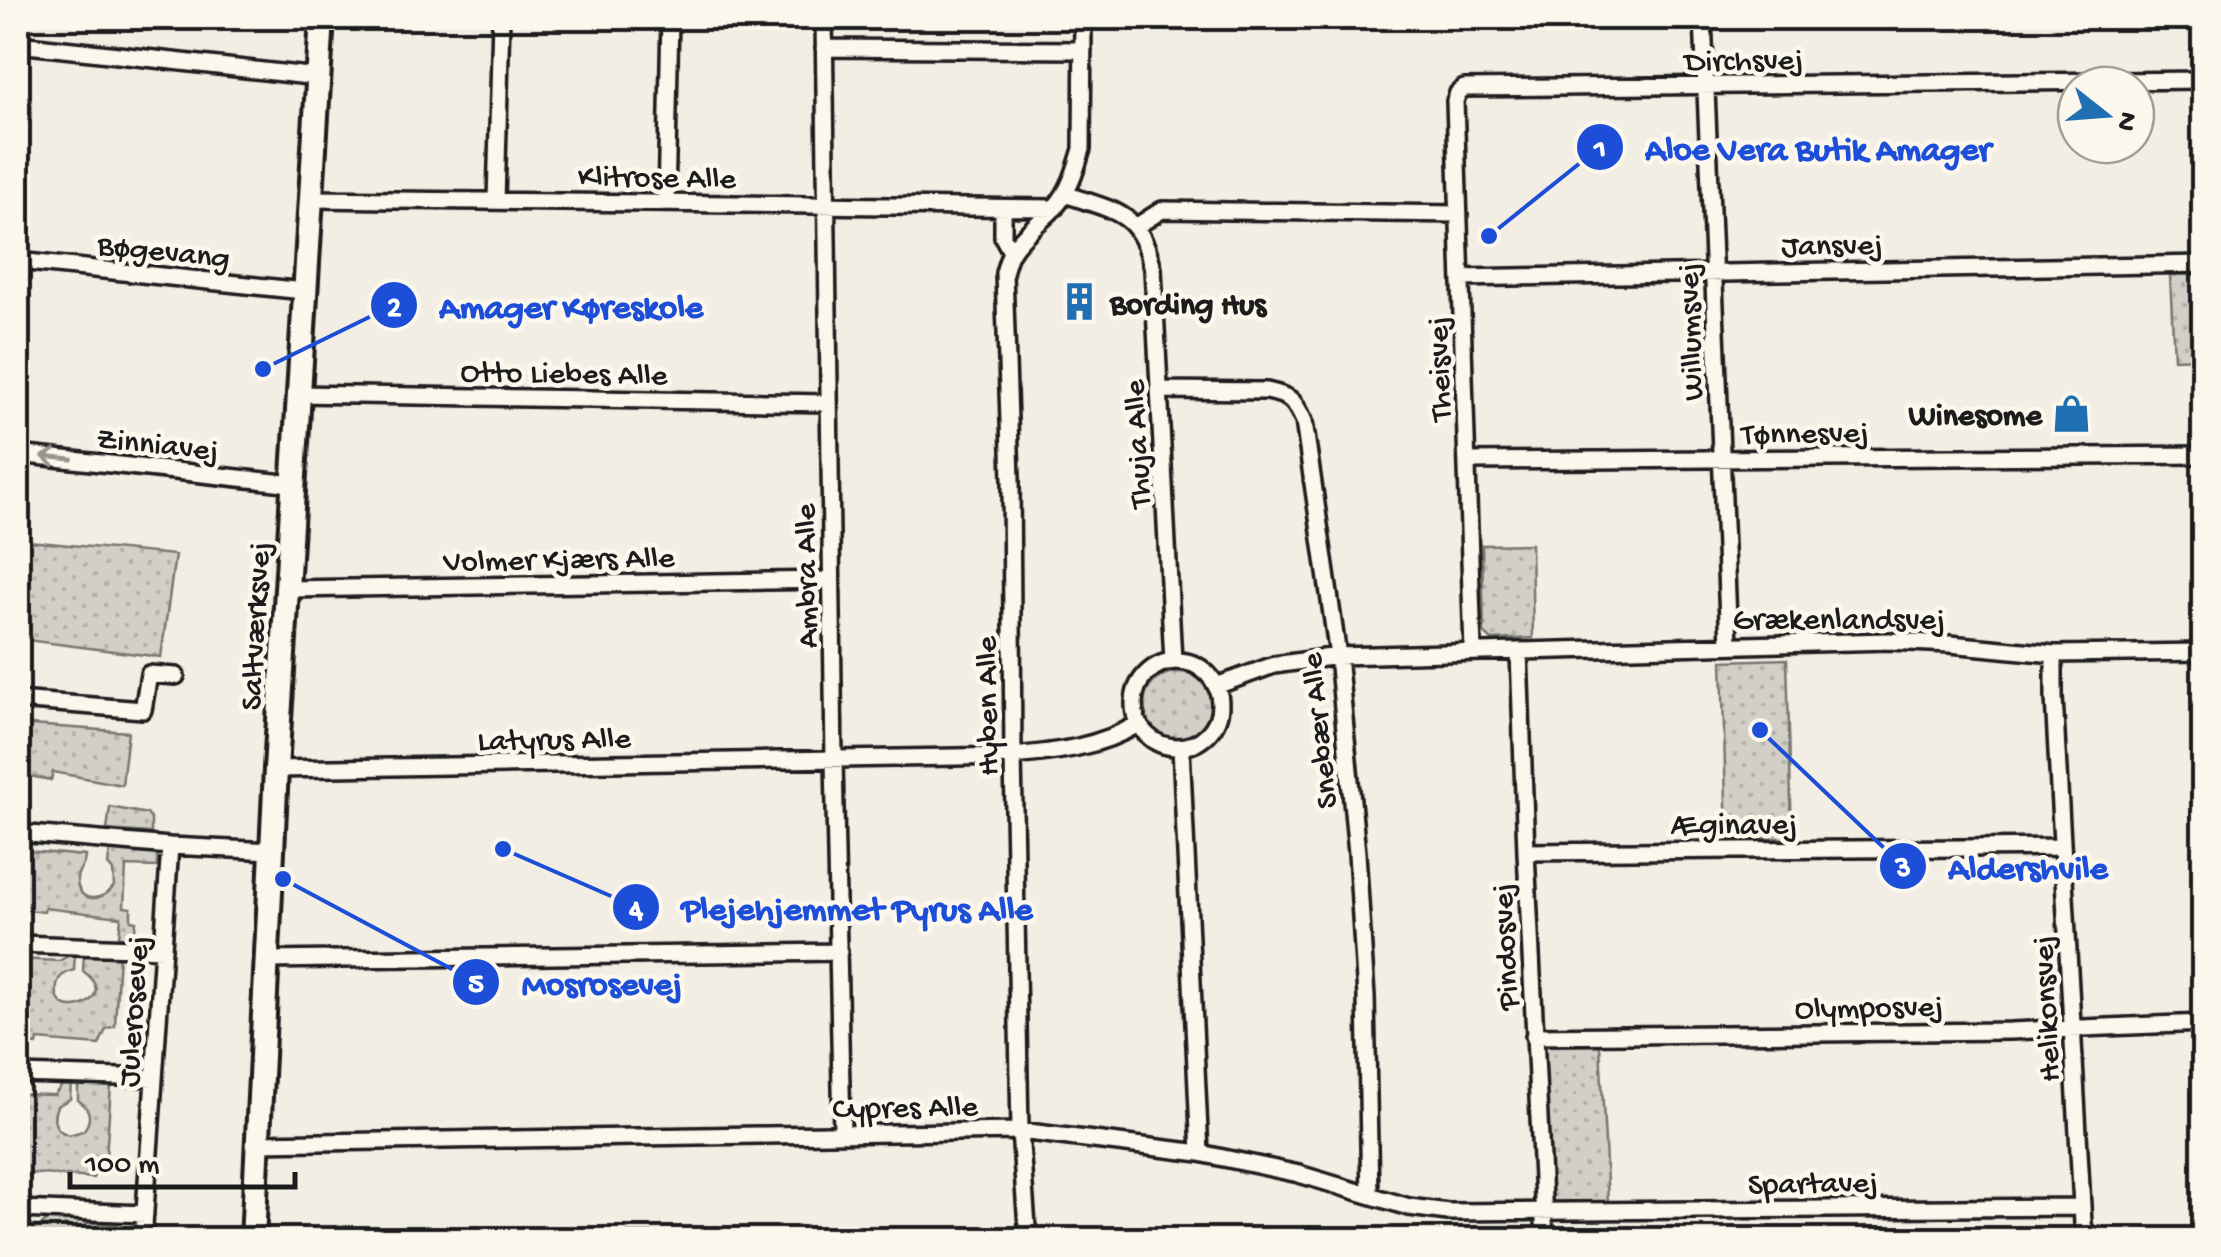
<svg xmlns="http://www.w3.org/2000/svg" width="2221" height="1257" viewBox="0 0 2221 1257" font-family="'Gochi Hand',sans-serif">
	<defs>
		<pattern id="green-dots" width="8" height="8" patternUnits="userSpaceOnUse" patternTransform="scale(2.5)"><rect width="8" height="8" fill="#d2cfc6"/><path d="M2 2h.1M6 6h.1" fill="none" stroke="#b4b1aa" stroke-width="1.8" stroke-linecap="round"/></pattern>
	</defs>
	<rect width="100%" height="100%" fill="#f2eee4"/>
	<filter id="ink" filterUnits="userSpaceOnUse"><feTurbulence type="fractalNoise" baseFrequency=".01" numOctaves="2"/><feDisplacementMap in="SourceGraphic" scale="20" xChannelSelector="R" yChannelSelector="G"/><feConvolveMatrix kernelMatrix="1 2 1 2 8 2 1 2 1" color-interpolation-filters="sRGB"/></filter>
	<g filter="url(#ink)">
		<path fill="url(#green-dots)" stroke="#777671" stroke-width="2.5" d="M2203 274V358L2174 359 2170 275Z
			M18 540 175 555 161 657 18 639Z
			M1531 544 1533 638 1492 640 1484 633 1482 545Z
			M1787 659 1792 838 1727 839 1722 661Z
			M1144 706a34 34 0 1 1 68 0a34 34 0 1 1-68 0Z
			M18 724 128 732 122 785 53 772 51 780 18 774Z
			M110 807 147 814 151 819V833L107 830Z
			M110 848 157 851V867L126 866 124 907 131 908V920L136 921 134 938 119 937 121 917 45 908 44 912 18 909V850L85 856C85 869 77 868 77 880 78 904 103 902 114 886L113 871 108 865Z
			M75 952 74 970C65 973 58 976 57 986 51 1027 124 1000 83 971L84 953H119L115 1026 106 1029 99 1045 38 1040 37 1045 18 1043V959L59 961Z
			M1600 1045 1608 1203H1552L1544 1046Z
			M65 1082H71L70 1099 57 1106C51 1120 55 1131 69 1135L83 1131C93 1119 90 1108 78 1100V1083L111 1085 106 1158 101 1162 93 1178 29 1173 28 1177 18 1176V1094L54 1095Z
			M52 1215 118 1218V1225L86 1223 85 1239 18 1240V1226H41Z
			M916 1232V1239H392V1234Z"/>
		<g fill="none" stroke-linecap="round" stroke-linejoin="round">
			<defs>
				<path id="street" d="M824 18 834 760 842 1133
					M1703 18 1729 644
					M18 44 318 77
					M824 48 1083 50
					M1065 194C1116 212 1140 211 1153 269L1173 661
					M311 199 1055 208
					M496 201 501 18
					M666 203 670 18
					M1003 208V237L1011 252
					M1137 226 1162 210 1459 214
					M18 261 304 291
					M1461 278 2204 264
					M1161 390 1267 391C1290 396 1294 399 1304 421L1338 656 1357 853 1366 997 1370 1195
					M297 394 829 403
					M18 454 294 484
					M1467 461 2204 455
					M288 589 831 580
					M1473 651 1455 101 1458 93 1464 88 2204 80
					M1519 652 1526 852 1545 1240
					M2054 654V697L2083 1224 2088 1240
					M1134 704a43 43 0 1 1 86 0a43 43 0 1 1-86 0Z
					M1216 686 1274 665 1338 656 1889 641 1950 644 2054 654 2204 652
					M18 700 143 710 149 674 176 676
					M1181 747 1200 1153
					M276 769 1013 756C1056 752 1100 747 1138 724
					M18 833 170 846 272 851
					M1526 852 2062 847
					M18 944 163 949
					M266 960 839 952
					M1534 1036 2010 1031 2204 1023
					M18 1074 154 1078
					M257 1143 1020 1131 1200 1153 1299 1174 1409 1207 1448 1212 2082 1207
					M18 1209 145 1214
					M143 1240 170 846
					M1028 1240 1020 1131 1013 756 1011 479 1004 273C1006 266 1008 257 1012 251 1023 233 1043 221 1056 206 1070 190 1076 169 1082 149L1083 18"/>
				<path id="secondary" d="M253 1240 276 769 322 18"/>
			</defs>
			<use href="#street" stroke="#1c1c1c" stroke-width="22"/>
			<use href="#secondary" stroke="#1c1c1c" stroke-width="30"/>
			<use href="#street" stroke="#fbf7ec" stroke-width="15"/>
			<use href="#secondary" stroke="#fbf7ec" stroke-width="22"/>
		</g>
		<defs><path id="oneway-shaft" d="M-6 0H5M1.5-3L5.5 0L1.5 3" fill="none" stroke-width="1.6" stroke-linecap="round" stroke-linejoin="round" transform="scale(2.5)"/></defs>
		<use stroke="#97948e" href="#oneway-shaft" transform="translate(57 458) rotate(-174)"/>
	</g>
	<defs>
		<symbol id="building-bare" viewBox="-9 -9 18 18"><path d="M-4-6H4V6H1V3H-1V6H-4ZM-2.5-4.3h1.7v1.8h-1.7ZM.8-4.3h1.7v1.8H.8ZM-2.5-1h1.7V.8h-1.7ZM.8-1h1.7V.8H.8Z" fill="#1f6fb2" stroke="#fbf7ec" stroke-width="2.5" paint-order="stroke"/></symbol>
		<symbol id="shop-bare" viewBox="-9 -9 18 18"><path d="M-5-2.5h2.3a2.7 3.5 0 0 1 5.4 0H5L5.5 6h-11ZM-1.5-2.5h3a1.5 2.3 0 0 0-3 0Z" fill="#1f6fb2" stroke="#fbf7ec" stroke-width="2.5" paint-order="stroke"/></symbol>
	</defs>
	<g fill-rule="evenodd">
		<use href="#building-bare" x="1052" y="274" width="55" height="55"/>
		<use href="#shop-bare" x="2044" y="386" width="55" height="55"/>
	</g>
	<g text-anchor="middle" stroke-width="9" stroke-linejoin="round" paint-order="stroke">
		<g font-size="32" fill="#1c1c1c" stroke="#fbf7ec">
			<text transform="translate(1744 58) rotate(-1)" y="11">Dirchsvej</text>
			<text transform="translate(657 175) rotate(1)" y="11">Klitrose Alle</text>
			<text transform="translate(1832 243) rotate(-1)" y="11">Jansvej</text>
			<text transform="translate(164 249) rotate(6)" y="11">Bøgevang</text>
			<text transform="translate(1688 332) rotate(-92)" y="11">Willumsvej</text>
			<text transform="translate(1437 369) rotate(-92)" y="11">Theisvej</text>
			<text transform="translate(564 371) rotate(1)" y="11">Otto Liebes Alle</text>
			<text transform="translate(1805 431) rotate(-1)" y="11">Tønnesvej</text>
			<text transform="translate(158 442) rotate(6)" y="11">Zinniavej</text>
			<text transform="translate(1135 444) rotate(-93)" y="11">Thuja Alle</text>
			<text transform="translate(559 557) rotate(-1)" y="11">Volmer Kjærs Alle</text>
			<text transform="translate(804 576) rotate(-91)" y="11">Ambra Alle</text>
			<text x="1839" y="628">Grækenlandsvej</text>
			<text transform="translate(253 626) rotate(-87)" y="11">Saltværksvej</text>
			<text transform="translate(985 706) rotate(-91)" y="11">Hyben Alle</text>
			<text transform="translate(1317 731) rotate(-96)" y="11">Snebær Alle</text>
			<text transform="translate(554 737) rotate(-1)" y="11">Latyrus Alle</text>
			<text x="1734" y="833">Æginavej</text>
			<text transform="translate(1503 947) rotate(-93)" y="11">Pindosvej</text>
			<text transform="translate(1869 1005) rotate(-1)" y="11">Olymposvej</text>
			<text transform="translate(2044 1009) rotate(-93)" y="11">Helikonsvej</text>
			<text transform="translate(131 1011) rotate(-86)" y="11">Julerosevej</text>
			<text transform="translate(905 1105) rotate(-1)" y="11">Cypres Alle</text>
			<text transform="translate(1813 1181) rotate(-1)" y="11">Spartavej</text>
		</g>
		<g font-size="32" font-weight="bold" fill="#1c1c1c" stroke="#fbf7ec" text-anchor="start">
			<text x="1110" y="313">Bording Hus</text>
			<text x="2042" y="424" text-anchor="end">Winesome</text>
		</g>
	</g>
	<path fill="none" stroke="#1d4ed8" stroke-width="4" d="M1489 236L1600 147M263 369L394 305M1760 730L1903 866M503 849L636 907M283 879L476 982"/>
	<g fill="#1d4ed8" stroke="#fbf7ec" stroke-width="4">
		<circle cx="1489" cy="236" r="10"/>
		<circle cx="263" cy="369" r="10"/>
		<circle cx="1760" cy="730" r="10"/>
		<circle cx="503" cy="849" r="10"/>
		<circle cx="283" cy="879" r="10"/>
		<circle cx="1600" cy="147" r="25"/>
		<circle cx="394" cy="305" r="25"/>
		<circle cx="1903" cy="866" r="25"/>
		<circle cx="636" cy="907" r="25"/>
		<circle cx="476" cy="982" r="25"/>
	</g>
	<g font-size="30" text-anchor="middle" font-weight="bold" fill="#fff">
		<text x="1600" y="157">1</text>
		<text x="394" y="316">2</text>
		<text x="1903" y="876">3</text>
		<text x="636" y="918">4</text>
		<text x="476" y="992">5</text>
	</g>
	<g font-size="35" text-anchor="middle" font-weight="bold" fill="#1d4ed8" stroke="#fbf7ec" stroke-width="9" stroke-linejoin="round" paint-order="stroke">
		<text x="1818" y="159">Aloe Vera Butik Amager</text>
		<text x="571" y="317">Amager Køreskole</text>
		<text x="2028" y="878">Aldershvile</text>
		<text x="857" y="919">Plejehjemmet Pyrus Alle</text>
		<text x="602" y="994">Mosrosevej</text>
	</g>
	<rect width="2221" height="1257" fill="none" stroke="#fbf7ec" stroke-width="60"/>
	<rect x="30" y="30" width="2161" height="1197" fill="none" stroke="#1c1c1c" stroke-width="4" filter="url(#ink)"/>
	<g transform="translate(2106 115) rotate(107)"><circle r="48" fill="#fbf7ec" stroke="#a29f99" stroke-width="2.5"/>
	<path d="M0-8L18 38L0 25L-18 38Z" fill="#1f6fb2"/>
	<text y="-15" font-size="28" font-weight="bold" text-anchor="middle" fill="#1c1c1c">N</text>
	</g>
	<path d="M70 1172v15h225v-15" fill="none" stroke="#1c1c1c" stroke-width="5"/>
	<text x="85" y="1172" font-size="30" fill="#1c1c1c" stroke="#fbf7ec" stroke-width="8" paint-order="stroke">100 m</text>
</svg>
